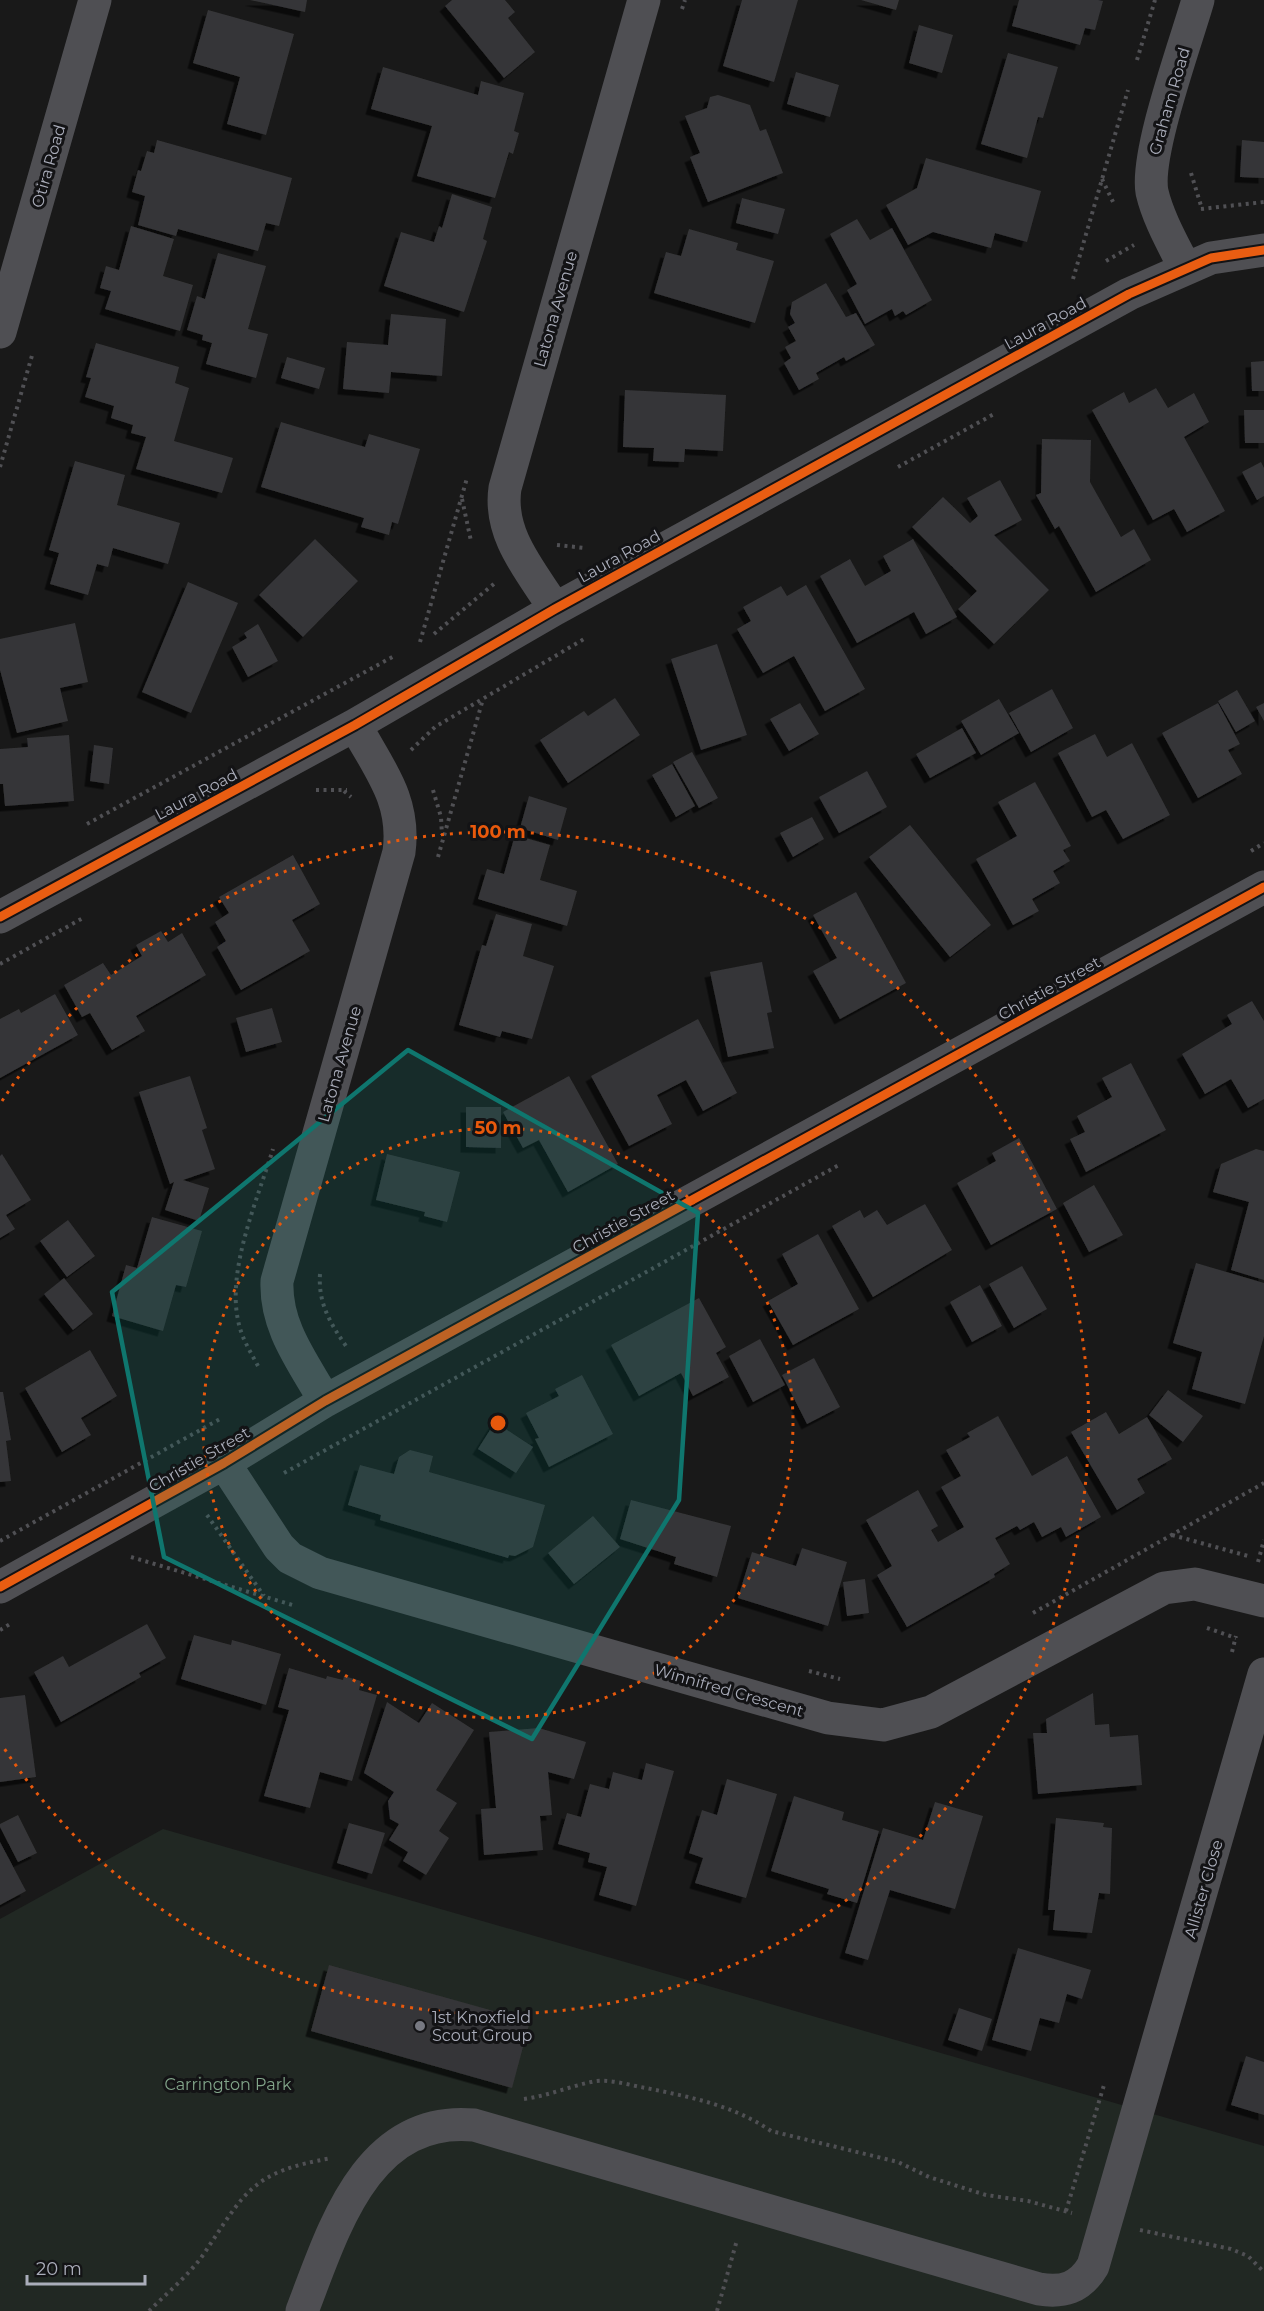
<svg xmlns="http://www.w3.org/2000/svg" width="1264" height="2311" viewBox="0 0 1264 2311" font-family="Montserrat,sans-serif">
	<defs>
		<filter id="shadow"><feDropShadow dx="-5.5" dy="5.5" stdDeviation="0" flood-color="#0009"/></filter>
	</defs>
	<rect width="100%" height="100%" fill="#191919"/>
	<path fill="#212823" d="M163 1829 1264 2146V2311H0V1919Z"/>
	<path fill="#353537" filter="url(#shadow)" d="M250 0H307L305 12Z
		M452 0H505L515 12 508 18 535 52 504 78 445 6Z
		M742 0H798L774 82 723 66Z
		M861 0H899L896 10Z
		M1019 0H1098L1103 1 1095 30 1085 28 1080 45 1012 26Z
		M208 10 294 34 266 135 227 124 240 77 193 63Z
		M919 25 953 35 942 73 909 63Z
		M1008 53 1058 67 1043 118 1038 117 1027 158 981 144Z
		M383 67 478 95 481 81 524 93 514 131 519 133 513 154 509 152 495 198 417 176 432 126 371 109Z
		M796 72 839 85 830 117 787 104Z
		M718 95 750 105 760 131 766 129 783 173 708 202 690 157 700 153 685 116 707 108 710 97Z
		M157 140 292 178 279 226 266 223 258 251 178 229 176 236 138 225 145 196 132 192 138 170 141 171 147 151 154 153Z
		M1242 140 1264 142V178L1240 177Z
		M926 158 1041 191 1027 242 995 233 991 248 933 232 908 245 886 205 917 188Z
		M452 194 492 207 483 239 487 241 464 312 384 286 401 232 434 242 439 226 442 228Z
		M742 198 785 209 778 234 736 223Z
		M857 219 870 240 892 228 932 300 906 315 903 311 895 316 892 309 865 324 847 290 857 284 830 234Z
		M131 226 174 239 163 276 193 285 180 331 105 309 111 291 100 288 106 266 119 270Z
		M689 229 738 243 736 250 774 261 755 323 654 293 666 252 681 256Z
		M218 253 266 266 248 329 268 334 256 378 206 364 212 343 202 340 203 335 187 330 197 296 205 299Z
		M826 283 846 317 856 313 875 345 846 361 844 357 816 373 819 379 799 390 784 363 791 358 785 347 796 341 788 327 795 323 790 314 792 302Z
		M391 314 446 319 442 376 391 372 389 393 343 389 347 342 388 345Z
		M96 343 179 367 175 383 189 388 174 441 233 458 222 493 136 469 146 437 131 433 133 425 111 418 114 406 85 397 91 378 86 377Z
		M287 357 325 368 319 389 281 378Z
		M1264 361V391H1252L1251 362Z
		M1156 388 1168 408 1194 393 1209 422 1184 437 1225 511 1187 532 1174 509 1153 520 1092 410 1124 392 1129 403Z
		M625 390 726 395 723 451 685 449 684 462 653 461 654 448 623 447Z
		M1244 410H1264V443H1245Z
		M281 422 365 447 369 434 420 449 398 524 392 522 389 535 361 527 364 518 261 487Z
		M1042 439 1091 440 1090 482 1121 537 1134 529 1151 560 1096 592 1059 526 1055 529 1036 495 1041 493Z
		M75 461 125 475 117 505 180 523 168 564 113 548 108 567 97 564 88 595 50 584 59 553 49 550Z
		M1261 462 1264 468V496L1257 500 1242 472Z
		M1000 480 1022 520 994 535 1049 590 994 644 958 609 977 591 912 527 943 497 970 523 978 516 967 498Z
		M315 539 358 581 303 637 259 595Z
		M913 539 957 617 926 634 914 612 857 643 820 576 850 559 865 586 891 571 883 556Z
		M188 582 238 603 191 713 142 692Z
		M806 585 865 689 825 711 794 656 763 673 737 629 751 621 743 607 781 586 787 596Z
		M75 623 88 682 60 688 68 721 17 733 0 670V639Z
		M258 624 278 661 248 677 232 647 247 638 244 633Z
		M717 644 747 735 701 750 671 659Z
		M1052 689 1073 728 1031 752 1009 713Z
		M1237 690 1255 721 1236 732 1218 701Z
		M615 698 640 735 568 783 540 740 584 711 588 716Z
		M999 699 1019 733 981 755 961 721Z
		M800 703 819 734 789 751 770 719Z
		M1218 703 1240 744 1228 750 1242 774 1198 798 1162 733Z
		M1264 703V721L1256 707Z
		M962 728 976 753 930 778 916 754Z
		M1095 734 1107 757 1132 743 1170 815 1123 839 1106 810 1092 817 1058 753Z
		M69 735 74 801 5 806 3 784H0V749L28 747 27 738Z
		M94 745 113 748 109 784 90 781Z
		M692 752 718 798 699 808 673 762Z
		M672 764 695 806 676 817 652 775Z
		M867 771 887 807 839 833 819 797Z
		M1035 782 1071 846 1063 850 1070 861 1053 871 1060 883 1032 899 1039 911 1013 925 976 859 1017 836 998 802Z
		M529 796 567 808 558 840 520 828Z
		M812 817 824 839 793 857 780 833Z
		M910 825 991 925 950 957 869 857Z
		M515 835 550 845 540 880 577 891 567 926 478 899 487 869 504 874Z
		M293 855 320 904 292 920 310 951 241 990 217 947 226 941 215 922 229 913 219 897Z
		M856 892 906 983 840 1019 813 971 837 958 813 915Z
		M496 914 532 924 523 956 554 966 532 1039 502 1031 500 1037 459 1025 482 945 486 946Z
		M161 931 168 942 182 933 206 975 136 1016 145 1031 112 1050 90 1013 82 1017 64 985 103 963 111 975 142 956 136 945Z
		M762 962 772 1012 767 1013 774 1048 728 1057 710 972Z
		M55 994 78 1035 0 1078V1019L19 1009 21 1013Z
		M1252 1001 1264 1021V1099L1248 1108 1231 1079 1205 1094 1182 1054 1232 1024 1227 1015Z
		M272 1008 282 1042 246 1052 236 1018Z
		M698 1019 737 1093 703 1111 686 1080 657 1095 672 1124 629 1146 591 1076Z
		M1131 1063 1166 1130 1086 1172 1070 1139 1085 1132 1077 1116 1112 1097 1102 1078Z
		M190 1076 207 1128 202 1130 215 1169 183 1180 209 1188 199 1221 165 1210 174 1182 170 1184 139 1092Z
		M569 1076 618 1164 568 1192 539 1140 523 1148 503 1112Z
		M466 1107H501V1148L466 1147Z
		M1019 1138 1057 1209 991 1245 957 1183 996 1161 992 1153Z
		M1256 1149 1264 1151V1280L1231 1270 1249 1202 1213 1192 1221 1164Z
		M2 1154 31 1200 6 1215 15 1229 0 1238V1156Z
		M387 1154 460 1172 447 1222 424 1216 425 1212 376 1200Z
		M1094 1185 1123 1235 1089 1252 1063 1203Z
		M925 1204 952 1250 873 1297 832 1226 860 1210 864 1218 877 1210 887 1225Z
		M152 1217 202 1231 186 1287 176 1285 163 1331 112 1316 126 1265 137 1268Z
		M68 1220 95 1256 67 1277 40 1241Z
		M818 1234 859 1309 793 1345 768 1301 798 1284 782 1254Z
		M1196 1263 1264 1283V1336L1245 1404 1192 1389 1202 1352 1173 1343Z
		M1022 1266 1047 1309 1014 1328 989 1284Z
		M64 1278 93 1314 73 1330 44 1294Z
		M980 1285 1002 1326 972 1342 950 1302Z
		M699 1298 726 1347 716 1353 729 1377 693 1396 681 1373 639 1396 611 1345Z
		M760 1339 785 1385 753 1402 729 1356Z
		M90 1350 117 1396 81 1418 91 1435 62 1452 25 1388Z
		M814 1358 840 1407 807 1424 782 1375Z
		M582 1375 613 1434 549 1467 535 1439 539 1438 526 1413 559 1396 555 1389Z
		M1168 1390 1203 1416 1183 1442 1149 1415Z
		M0 1392H3L11 1440 6 1441 11 1481 0 1482Z
		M1106 1412 1119 1434 1147 1417 1172 1459 1137 1479 1145 1493 1117 1510 1071 1432Z
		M998 1416 1032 1476 1067 1456 1101 1517 1066 1537 1061 1527 1042 1537 1034 1522 1020 1530 1017 1526 995 1538 1010 1564 994 1574 995 1577 907 1627 877 1575 892 1566 866 1520 918 1490 938 1526 931 1530 938 1542 964 1527 941 1487 961 1476 946 1450 970 1437 967 1433Z
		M495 1422 533 1447 516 1473 478 1449Z
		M410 1450 433 1456 429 1472 545 1505 533 1547 515 1556 509 1555 508 1558 380 1520 381 1515 348 1505 360 1465 394 1474 399 1457Z
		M631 1500 731 1526 717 1577 674 1564 676 1557 620 1539Z
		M593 1516 620 1547 574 1584 548 1553Z
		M802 1548 847 1562 828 1626 738 1598 752 1552 796 1566Z
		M865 1579 869 1613 847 1616 843 1582Z
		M147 1624 166 1658 139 1673 141 1677 61 1722 34 1672 63 1656 69 1667Z
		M194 1635 231 1645 232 1640 281 1654 266 1705 181 1679Z
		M289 1668 326 1679 327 1676 343 1680 344 1676 361 1681 359 1690 377 1695 352 1781 320 1772 310 1808 264 1796 289 1710 278 1707Z
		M1093 1693 1095 1725 1109 1724 1110 1737 1138 1735 1142 1785 1038 1794 1033 1733H1047L1046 1719Z
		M25 1695 36 1777 0 1782V1698Z
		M387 1702 419 1723 432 1703 474 1730 436 1790 457 1803 439 1831 449 1838 426 1875 403 1861 408 1852 389 1840 399 1824 390 1819 388 1801 394 1792 364 1773Z
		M539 1728 586 1742 574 1779 548 1772 552 1815 540 1816 543 1850 484 1855 481 1809 496 1808 489 1732Z
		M646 1763 674 1771 636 1906 599 1895 607 1867 588 1862 590 1853 558 1844 567 1813 581 1817 590 1784 609 1789 613 1772 642 1780Z
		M727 1779 777 1794 746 1898 695 1883 703 1858 689 1853 702 1810 717 1815Z
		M794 1796 844 1812 842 1820 879 1831 857 1903 827 1894 829 1889 771 1871Z
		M935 1802 983 1816 955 1909 890 1890 868 1960 845 1953 883 1828 923 1840Z
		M18 1815 37 1853 18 1862 0 1827V1824Z
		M1056 1818 1104 1823 1103 1827 1112 1828 1110 1894 1099 1893 1092 1933 1053 1930 1055 1910H1048Z
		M349 1823 385 1833 372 1874 337 1863Z
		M0 1842 26 1891 0 1905Z
		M1018 1948 1091 1970 1082 1999 1067 1994 1059 2023 1040 2018 1031 2051 992 2040Z
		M329 1965 530 2021 512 2088 311 2031Z
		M959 2008 992 2019 982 2051 948 2040Z
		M1246 2056 1264 2062V2115L1231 2105Z"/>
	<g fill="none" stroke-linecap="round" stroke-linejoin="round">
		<path stroke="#505054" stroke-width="4" stroke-dasharray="3 4.5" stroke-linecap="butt" d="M682 9 685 0
			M1137 60 1155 0
			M1191 173 1202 209
			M1102 179 1114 204
			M1201 209 1264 202
			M1106 261 1134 245
			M1073 279 1128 90
			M0 467 33 352
			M898 467 994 414
			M462 499 471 541
			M557 545 585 548
			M434 634 495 583
			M420 642 467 478
			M411 750 435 727 584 639
			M316 790H347
			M433 790 441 817 442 835
			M344 791 351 797
			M87 824 396 655
			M1251 851 1264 843
			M438 857 483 699
			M0 964 83 918
			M320 1274C318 1303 330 1323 346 1346
			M258 1366C250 1351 241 1337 238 1320 227 1268 258 1198 273 1149
			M284 1473 839 1165
			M207 1515 264 1596
			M1172 1535 1248 1556
			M0 1541 220 1419
			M131 1557 296 1606
			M1258 1562 1264 1540
			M1033 1613 1264 1483
			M1207 1628 1236 1638
			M0 1630 10 1624
			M1232 1652 1236 1636
			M809 1671 840 1679
			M524 2099C547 2096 568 2087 591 2082 608 2078 628 2085 646 2088 690 2097 733 2105 771 2131L898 2162 929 2177 986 2195 1028 2201 1072 2213
			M1066 2211 1104 2085
			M1140 2230 1231 2249 1248 2256 1264 2272
			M149 2311C167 2293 188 2276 203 2255 246 2191 251 2172 332 2158
			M717 2311 737 2240"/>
		<path stroke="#4f4f53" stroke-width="33" d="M1185 268C1173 244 1158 218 1152 192 1145 154 1186 42 1198 0
			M0 332 95 0
			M555 609C531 571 498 535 505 488L644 0
			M0 917 355 725 555 609 1129 294 1211 258 1264 250
			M325 1401C303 1362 275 1327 277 1281L399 852C406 800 379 769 355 725
			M224 1463 279 1547 290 1558 320 1573 828 1718 883 1725 931 1712 1164 1588 1195 1584 1264 1601
			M0 1587 224 1463 325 1401 1264 887
			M302 2311C333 2231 366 2115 474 2125L1039 2289C1063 2293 1080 2288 1093 2266L1264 1674"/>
		<defs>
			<path id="cycleway" d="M0 917 355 725 555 609 1129 294 1211 258 1264 250
				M0 1587 224 1463 325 1401 1264 887"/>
		</defs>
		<use href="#cycleway" stroke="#131315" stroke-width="13"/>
		<use href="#cycleway" stroke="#e95d12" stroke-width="9"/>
	</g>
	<path fill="#0f766e" fill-opacity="0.2" stroke="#0f766e" stroke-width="4.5" stroke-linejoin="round" d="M408 1050 698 1213 679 1500 532 1739 164 1557 112 1292Z"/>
	<g fill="none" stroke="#e8590c" stroke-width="3" stroke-dasharray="3 6">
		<circle cx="498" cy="1423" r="295"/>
		<path d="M2 1101A591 591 0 1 1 2 1745"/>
	</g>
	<circle fill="#777982" stroke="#131315" stroke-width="2" cx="420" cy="2026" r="6"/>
	<g text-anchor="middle" stroke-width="6" stroke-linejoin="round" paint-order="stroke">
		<g font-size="16" fill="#aaadba" stroke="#131315">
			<text transform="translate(1169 101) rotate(-74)" y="6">Graham Road</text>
			<text transform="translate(48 166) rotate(-74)" y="6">Otira Road</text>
			<text transform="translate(555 309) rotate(-74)" y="6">Latona Avenue</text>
			<text transform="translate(1045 323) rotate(-29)" y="6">Laura Road</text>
			<text transform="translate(619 556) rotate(-29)" y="6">Laura Road</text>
			<text transform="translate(196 794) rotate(-28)" y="6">Laura Road</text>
			<text transform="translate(1049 988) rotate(-29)" y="6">Christie Street</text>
			<text transform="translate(339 1064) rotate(-74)" y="6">Latona Avenue</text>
			<text transform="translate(623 1221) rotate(-29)" y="6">Christie Street</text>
			<text transform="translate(199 1459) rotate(-30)" y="6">Christie Street</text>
			<text transform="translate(729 1690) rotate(16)" y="6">Winnifred Crescent</text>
			<text transform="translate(1203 1889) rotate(-74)" y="6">Allister Close</text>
		</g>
		<g font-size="16" fill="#aaadba" stroke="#131315" text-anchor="start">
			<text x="432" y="2023">1st Knoxfield<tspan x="432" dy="18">Scout Group</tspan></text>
		</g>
		<g font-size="16" fill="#82a58a" stroke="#131315">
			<text x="228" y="2090">Carrington Park</text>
		</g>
	</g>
	<circle cx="498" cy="1423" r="9" fill="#e8590c" stroke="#131315" stroke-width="3"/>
	<g font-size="18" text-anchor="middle" font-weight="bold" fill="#e8590c" stroke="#131315" stroke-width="6" stroke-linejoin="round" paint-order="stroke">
		<text x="498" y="838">100 m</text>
		<text x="498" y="1134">50 m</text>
	</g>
	<path d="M27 2275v9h118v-9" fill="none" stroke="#aaadba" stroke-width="3"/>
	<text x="36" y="2275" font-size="18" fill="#aaadba" stroke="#131315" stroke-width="4.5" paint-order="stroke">20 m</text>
</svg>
